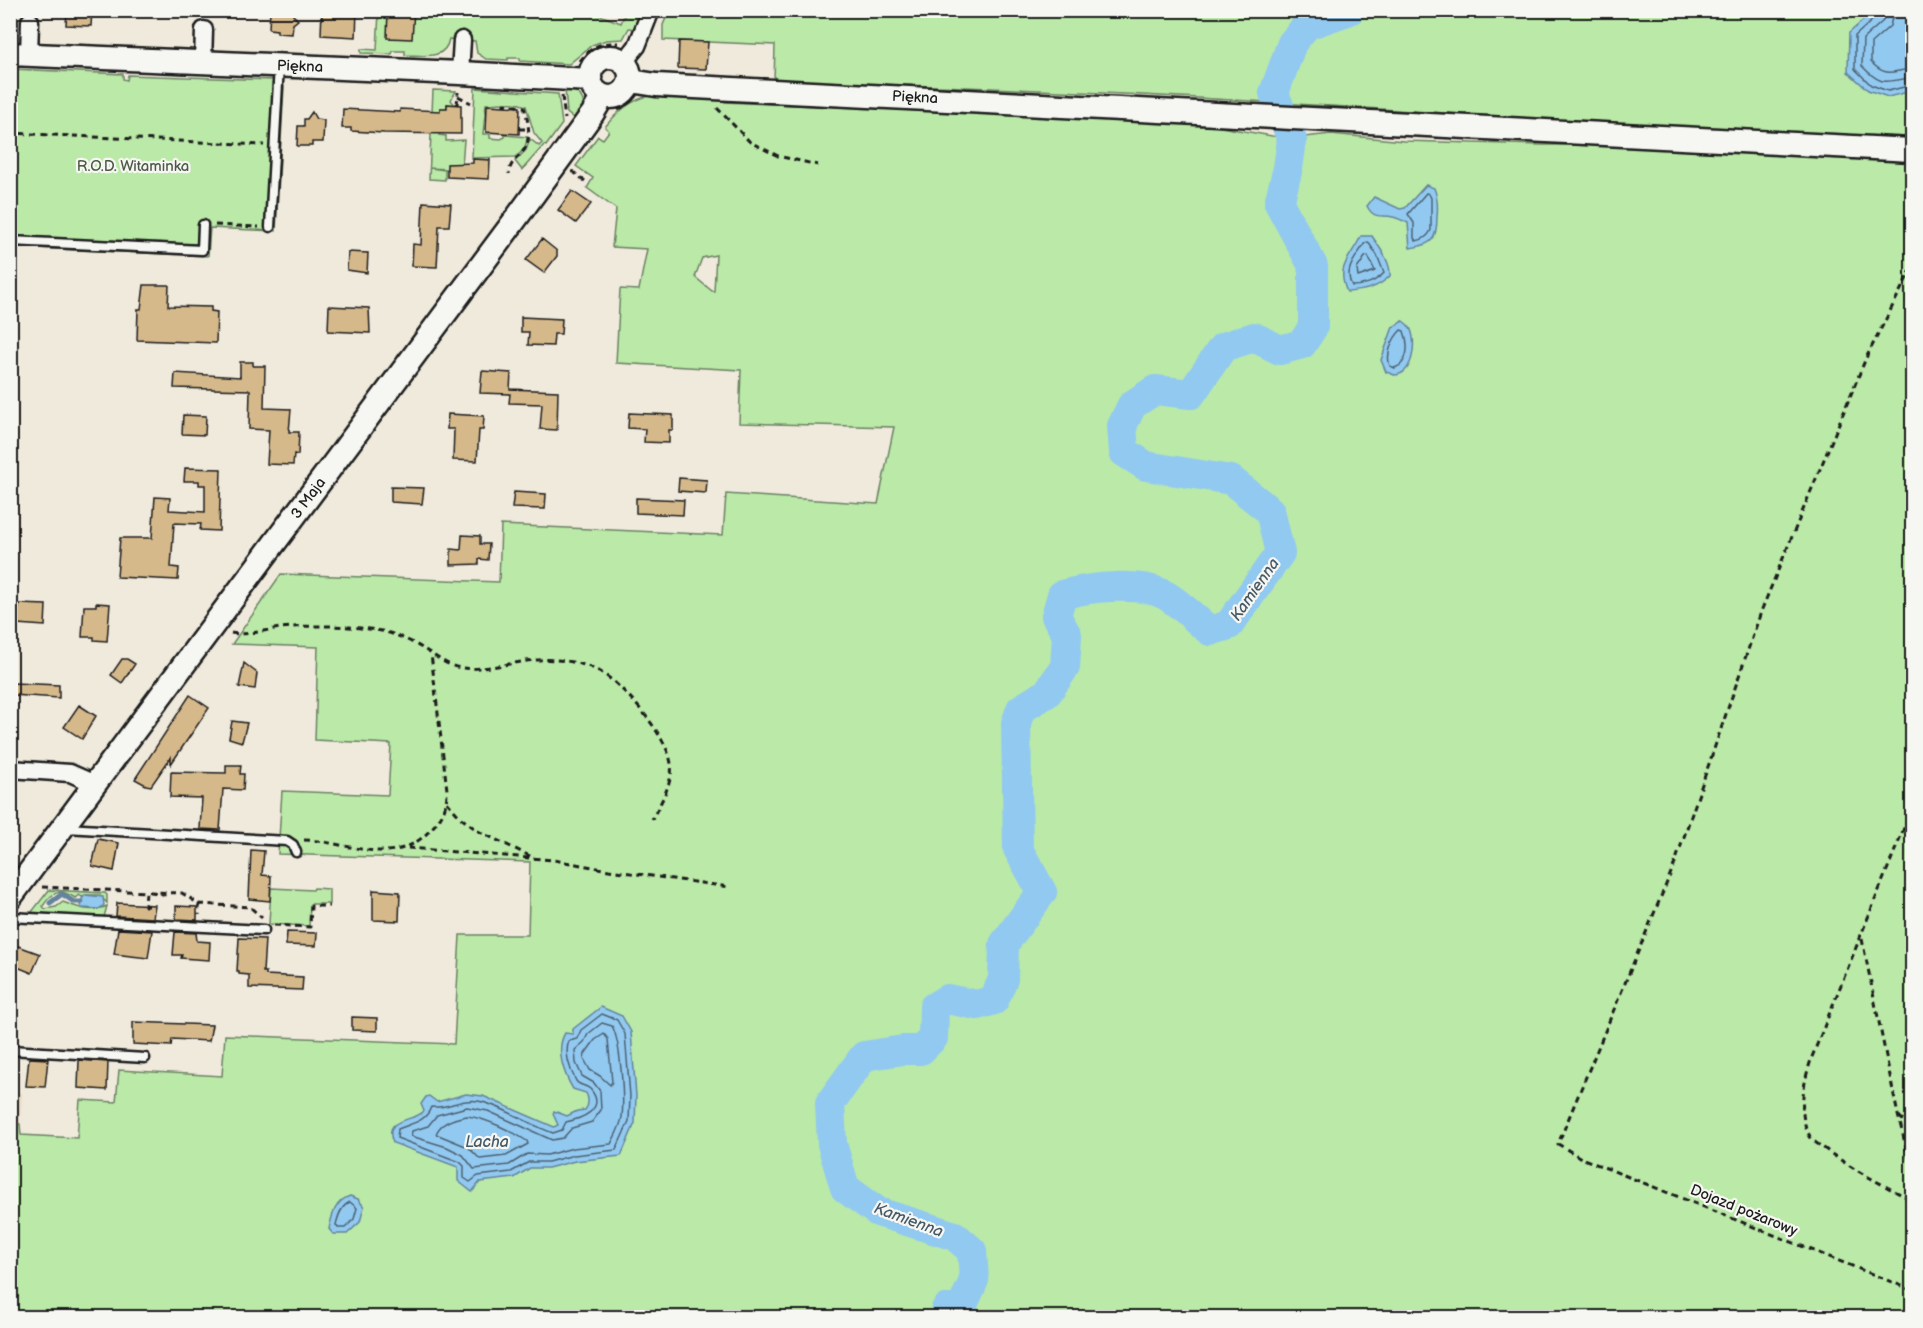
<svg xmlns="http://www.w3.org/2000/svg" width="1923" height="1328" viewBox="0 0 1923 1328" font-family="'Balsamiq Sans',sans-serif">
	<rect width="100%" height="100%" fill="#f0eadd"/>
	<filter id="ink" filterUnits="userSpaceOnUse"><feTurbulence type="fractalNoise" baseFrequency=".0167" numOctaves="2"/><feDisplacementMap in="SourceGraphic" scale="12" xChannelSelector="R" yChannelSelector="G"/><feConvolveMatrix kernelMatrix="1 2 1 2 8 2 1 2 1" color-interpolation-filters="sRGB"/></filter>
	<g filter="url(#ink)">
		<path fill="#e8dbc4" d="M11 1092 22 1093 20 1124 11 1123Z"/>
		<path fill="#bae9a8" stroke="#6b8262" stroke-width="1.5" fill-rule="evenodd" d="M586 10 621 23 626 11H643L635 29 629 28 623 39 606 40 592 45 569 64 520 61V58H508V60L486 59 477 53 475 41 449 39C445 61 423 55 405 55V51H393L392 54 361 53V49L377 50 379 11Z
			M669 11H1912V1317H11V1123L20 1124 21 1135 77 1138 80 1100 116 1102 119 1070 222 1076 225 1035 454 1044 460 935H528L530 862 278 854 282 791 388 795 391 744 315 740 318 647 232 644 281 574 499 582 501 525 723 535 726 494 878 504 894 427 739 423 741 370 616 363 620 289 639 290 647 249 612 247 616 209 587 188 593 178 576 166 598 136 603 139 609 131 605 127C616 113 631 100 649 96H725V102L1192 122 1272 136 1304 137 1331 134 1404 141 1541 145H1615L1623 124C1340 107 1057 86 774 82L775 45 663 40V25ZM716 255 714 291H712L695 277 702 258Z
			M11 69 123 74V79L127 80 128 75 273 80 272 86 284 87 276 231 210 228 208 256 11 247Z
			M475 88 558 94 562 124 546 146 544 145 522 170 515 161 526 150 530 139 539 146 542 143 534 133 526 106C512 100 501 104 486 104L483 134H490V138L501 139 505 137V135L527 137C527 146 522 153 515 157L472 158Z
			M565 88C585 92 588 105 577 121L567 113Z
			M433 90 456 91 451 100 455 105 447 104V108L440 109 439 135 446 136V141L464 140 462 165 448 164 447 169 430 168 445 170V180L429 179Z
			M271 888 313 890 314 888 329 889V904H310L309 926 269 924Z
			M49 890 105 893 107 895V903L99 895H85L82 897 79 895 75 898C61 889 53 890 43 906L45 909 56 907 63 902C79 908 92 913 107 906L104 917 31 913Z"/>
		<path fill="#92c9f1" stroke="#63849c" stroke-width="1.5" d="M1875 10 1912 11V91L1888 97 1868 90 1848 72 1849 33Z
			M1426 185 1434 188C1438 198 1438 207 1437 217 1437 240 1432 245 1410 248L1408 223C1403 221 1398 218 1393 217 1381 214 1374 220 1367 206L1374 197 1400 209 1405 208Z
			M1361 236H1372C1379 247 1391 262 1390 276 1378 288 1364 291 1347 292 1335 266 1351 258 1361 236Z
			M1403 321C1406 323 1408 325 1410 328 1417 340 1414 374 1395 375 1394 375 1387 372 1386 372L1381 360 1393 327Z
			M85 895 103 897 104 905 99 909 82 908 80 905 82 899Z
			M601 1007 622 1016 631 1032 636 1096 635 1123 621 1156 575 1161 548 1168H530L514 1178 480 1182 472 1192 458 1181V1167L393 1143C382 1116 413 1123 424 1111L421 1104 426 1097 429 1096 437 1102 466 1094 483 1096 554 1127 558 1125 553 1114 554 1111 567 1116 577 1111 585 1110C589 1105 589 1099 586 1093L573 1089C564 1074 555 1050 565 1033L573 1034V1029Z
			M350 1196 358 1199 364 1207 360 1222 347 1234H333L329 1229C332 1215 335 1201 350 1196Z"/>
		<g fill="none" stroke-linecap="round" stroke-linejoin="round">
			<path stroke="#4b6171" stroke-width="1.5" d="M1878 10 1876 17 1855 36V69L1871 85 1888 91 1912 85
				M1885 10 1883 21 1863 39 1862 66C1884 89 1886 80 1912 78
				M1894 10 1890 26 1871 43V62C1887 79 1893 70 1912 69
				M1426 193 1429 194 1431 198V230C1428 237 1423 240 1416 241L1414 238V223L1408 214Z
				M1368 242 1377 255 1384 273C1376 282 1363 286 1352 286 1343 269 1356 258 1365 243Z
				M1368 256 1375 271 1358 277 1357 269 1365 257Z
				M1401 330 1404 331C1409 344 1409 363 1395 368L1390 366C1385 354 1393 338 1401 330Z
				M602 1014 617 1020 625 1034 630 1096 629 1121 616 1150 574 1155 548 1162H529L511 1172 478 1176 470 1182 464 1178V1166L460 1162 397 1138 398 1129C412 1123 426 1122 431 1107 447 1109 461 1098 478 1101 501 1105 529 1125 553 1133L562 1130 566 1122C580 1119 607 1110 591 1090 587 1085 579 1086 576 1081 570 1070 564 1053 569 1041L577 1039 581 1030Z
				M602 1023 612 1026C621 1042 624 1098 622 1117 621 1126 615 1136 611 1144L573 1148 547 1155 527 1154 509 1165 474 1169 463 1155 447 1147 411 1136 412 1131 428 1126 437 1115 467 1107 488 1111 552 1140 563 1138 572 1128 592 1122 601 1110 600 1091 594 1083 582 1076 576 1063 575 1050 584 1042 588 1034Z
				M604 1034 608 1039 612 1082 610 1085 600 1076 590 1070 584 1059 585 1054 595 1040Z
				M467 1116C485 1118 512 1131 527 1141L528 1144 506 1156 480 1159 468 1147 436 1134C440 1122 455 1118 467 1116Z
				M350 1202 357 1208 354 1219 345 1228H338L336 1225C338 1216 341 1206 350 1202Z"/>
			<path stroke="#63849c" stroke-width="5" d="M50 903 62 894 74 902H81"/>
			<path stroke="#92c9f1" stroke-width="30" d="M947 1318 946 1309 962 1307 974 1280 972 1251 955 1236 878 1212 845 1188 832 1144 830 1103 864 1056 903 1050H921L933 1038 934 1007 947 999 977 1005 994 1000 1003 979 1004 944 1042 892 1018 849 1016 723 1021 709 1047 693 1065 667 1067 635 1056 616 1062 595C1089 587 1142 581 1167 596 1182 605 1196 620 1210 631L1229 625 1280 553 1270 511 1231 480 1146 466 1124 452 1122 426 1132 405 1155 390 1191 394 1223 347 1254 337 1280 350 1302 344 1313 327V266L1279 203 1288 168 1292 140 1274 93 1292 43 1307 25 1350 10"/>
		</g>
		<path fill="#d6b98b" stroke="#1c1c1c" stroke-width="1.5" d="M67 10H92L91 26 66 25Z
			M270 10H293V15L298 20 293 24 292 34 277 33V30L269 29Z
			M322 10H357L356 37 321 35Z
			M388 10H414L412 39 387 38Z
			M679 41 708 42 706 69 678 68Z
			M447 104 461 105V134L384 133 351 131V128H342L343 109 400 112V109L440 111V108H447Z
			M487 105 520 107 519 134 486 132Z
			M312 112 316 119 324 120 323 142H312V146H297L298 126H304V119H307Z
			M473 159 490 160 489 179 447 177V164L473 163Z
			M572 191 591 204 576 223 558 210Z
			M423 202 451 204 449 226H439L437 267 412 266 413 244 421 245Z
			M542 239 557 251V256L544 273 526 260Z
			M348 252 368 253 367 273 347 270Z
			M144 285H169L168 306 211 307V311L217 312 216 343 137 340 138 309H141Z
			M329 306 369 308 370 333 328 331Z
			M521 317 562 319 561 334H554L553 346 528 345 529 332H521Z
			M240 362H253V366H265L264 408 291 409 289 432H299L298 455 294 454 293 465 267 464 269 430 249 429 250 390 174 388 175 373 240 377Z
			M482 371 511 373 510 389 558 391 557 430 540 429 542 404 509 403 510 394 480 393Z
			M629 413 673 415V430H669V443L644 442 645 429 628 428Z
			M448 414 484 416 483 430H479L477 461 453 460 454 429H447Z
			M183 415 206 416 205 435 182 434Z
			M185 468 221 469 219 531 200 530 201 524 174 523 171 567 179 568 178 580 117 577 120 538H152L155 497 170 498 169 510 205 512V485H199V481H184Z
			M679 478 707 480 706 493 678 491Z
			M391 487 424 488 422 504 391 502Z
			M514 492 546 494 545 509 512 508Z
			M636 498 684 500 683 515 636 513Z
			M462 535 480 536V544H489L488 560 479 559V564L451 565V549L461 550Z
			M96 603 110 604 107 641 94 640V637H82L84 606H96Z
			M19 604 46 605 45 626 17 624Z
			M122 659H127L135 664 122 683 111 675Z
			M244 663 257 673 255 689 239 687Z
			M13 683 59 685V698L12 695Z
			M190 695 209 708 171 764V757L151 786 146 785 135 779Z
			M79 705 96 716 82 739 64 727Z
			M232 721 247 723 242 742 229 738Z
			M226 765H241L240 774H244L243 790 223 789 220 830 200 829 202 798 170 797 171 772 226 773Z
			M98 839 119 843 114 871 92 866Z
			M251 850 264 851 262 875 271 876 270 901 249 899Z
			M373 890 400 892 399 921 373 920Z
			M117 903 155 905 153 918 116 916Z
			M176 906 197 907V920L176 919Z
			M118 929 152 931 148 958 114 954Z
			M175 932 196 933 197 941 210 942 209 960 181 958 182 955H173Z
			M287 932 317 933 316 946 286 945Z
			M239 938 265 939 263 972H266V975L303 977 302 990 249 988V975L239 974V971H237Z
			M10 943 40 954 32 973 10 964Z
			M352 1017 377 1018V1031L352 1030Z
			M133 1022 185 1024 212 1025 209 1041 172 1039 171 1046 133 1044Z
			M29 1058 48 1059 45 1087 26 1086Z
			M79 1060 108 1062 107 1090 78 1088Z"/>
		<g fill="none" stroke-linecap="round" stroke-linejoin="round">
			<defs>
				<path id="lane" d="M270 227 279 65
					M10 241 202 250 203 225
					M66 828 287 841 293 845 296 852
					M10 917 264 930
					M10 1050 145 1058"/>
				<path id="street" d="M29 55 30 21
					M203 62 204 30
					M624 62 637 46 651 10
					M460 73 462 40
					M10 769 70 773 95 784"/>
				<path id="secondary" d="M10 54 460 73 590 80
					M590 77a20 20 0 1 1 40 0a20 20 0 1 1-40 0Z
					M631 81 656 85 1912 150
					M10 898 515 220 593 113 603 96"/>
			</defs>
			<use href="#lane" stroke="#1c1c1c" stroke-width="13"/>
			<use href="#street" stroke="#1c1c1c" stroke-width="21"/>
			<use href="#secondary" stroke="#1c1c1c" stroke-width="27"/>
			<path stroke="#1c1c1c" stroke-width="3" stroke-dasharray="6 4.5" stroke-linecap="butt" d="M580 61C591 47 600 42 618 43
				M458 96 471 103
				M562 96 565 119
				M457 105 458 92
				M504 106V104L524 107C528 119 532 139 524 150 517 160 510 161 509 174
				M717 108 750 142 778 156 818 165
				M618 110 633 100
				M519 129H528
				M10 133 264 145
				M572 171 585 181
				M215 225 259 227
				M1912 268 1866 358 1762 609 1675 863 1558 1144 1581 1158 1912 1290
				M231 633C248 636 264 630 281 628 312 625 344 625 376 630 391 632 409 640 422 648 434 655 448 667 462 668 493 671 524 657 557 660 571 661 584 664 597 670 621 682 668 736 671 764 674 781 660 804 652 819
				M447 802 461 818 478 831 532 857
				M1912 808 1812 1057C1804 1080 1796 1115 1811 1138 1814 1142 1821 1146 1825 1149 1853 1170 1881 1184 1912 1200
				M304 840C350 841 395 871 432 828 443 816 447 807 447 790L431 654
				M408 848 554 860 609 870 729 887
				M42 887 146 892 145 906H148
				M149 892 182 893 199 904V915
				M150 892 164 894V897
				M199 904 250 907 262 918
				M274 925 310 927 311 906H329
				M1862 939 1898 1115 1912 1171
				M1899 1116 1912 1130"/>
			<use href="#lane" stroke="#f6f6f2" stroke-width="8"/>
			<use href="#street" stroke="#f6f6f2" stroke-width="16"/>
			<use href="#secondary" stroke="#f6f6f2" stroke-width="22"/>
		</g>
	</g>
	<g text-anchor="middle" stroke-width="4.5" stroke-linejoin="round" paint-order="stroke">
		<g font-size="15" fill="#1c1c1c" stroke="#f6f6f2">
			<text transform="translate(300 66) rotate(2)" y="5">Piękna</text>
			<text transform="translate(915 97) rotate(3)" y="5">Piękna</text>
			<text transform="translate(308 498) rotate(-53)" y="5">3 Maja</text>
			<text transform="translate(1744 1210) rotate(22)" y="5">Dojazd pożarowy</text>
		</g>
		<g font-size="15" fill="#4b5a46" stroke="#f6f6f2">
			<text x="133" y="171">R.O.D. Witaminka</text>
		</g>
		<g font-size="16" font-style="italic" fill="#455967" stroke="#f6f6f2">
			<text transform="translate(1254 589) rotate(-55)" y="6">Kamienna</text>
			<text x="487" y="1147">Lacha</text>
			<text transform="translate(909 1219) rotate(20)" y="6">Kamienna</text>
		</g>
	</g>
	<rect width="1923" height="1328" fill="none" stroke="#f6f6f2" stroke-width="36"/>
	<rect x="18" y="18" width="1887" height="1292" fill="none" stroke="#1c1c1c" stroke-width="2" filter="url(#ink)"/>
</svg>
